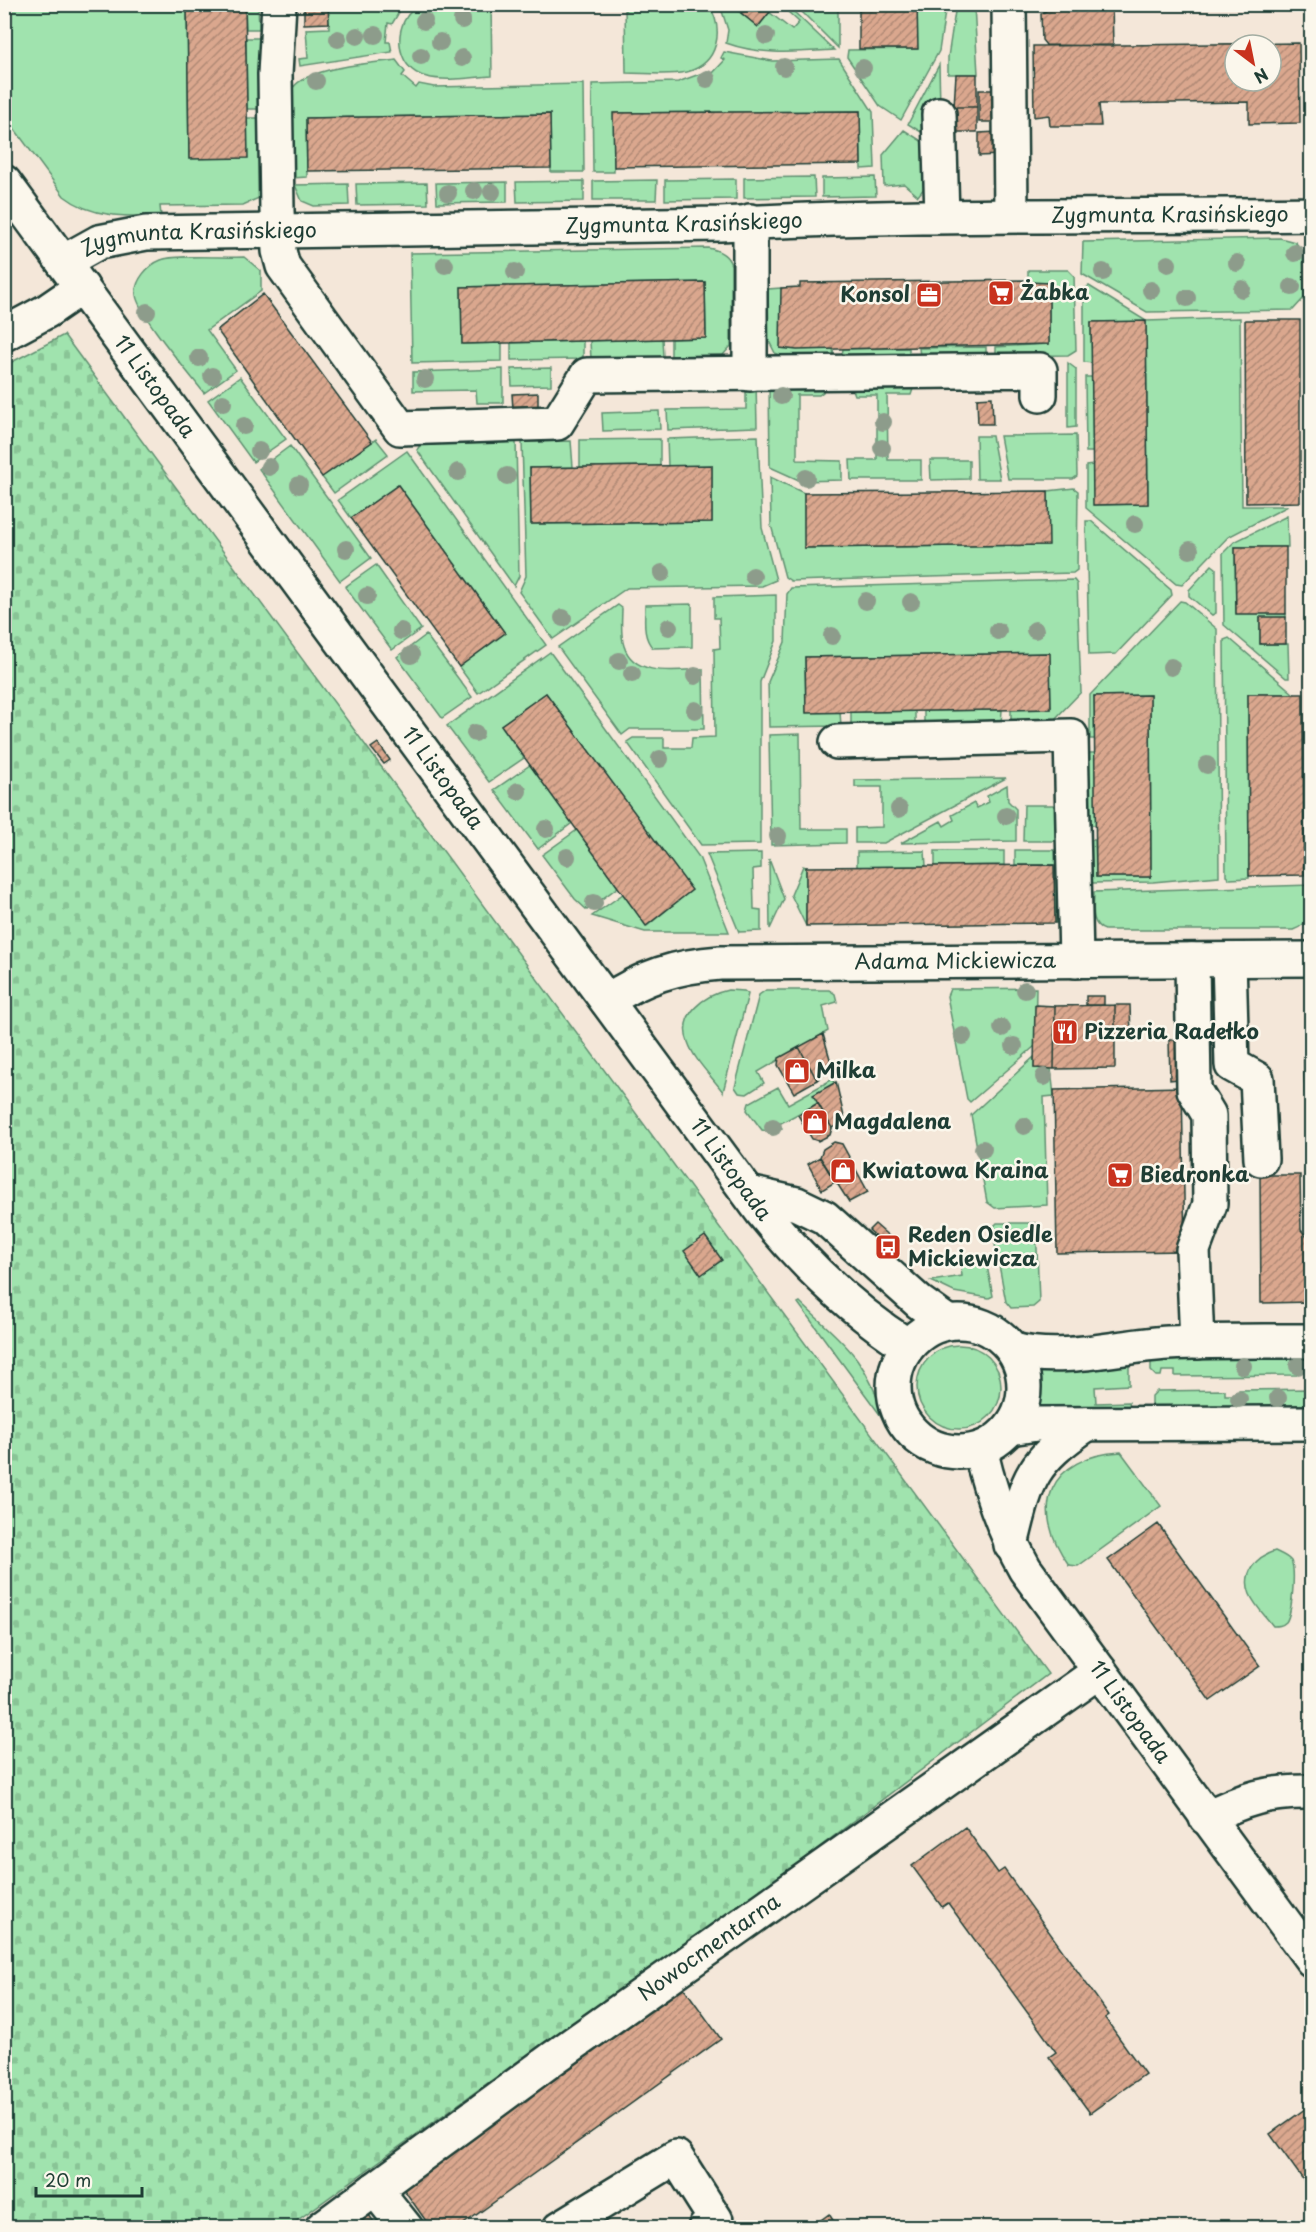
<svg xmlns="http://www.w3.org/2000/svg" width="1316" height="2232" viewBox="0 0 1316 2232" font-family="'Playpen Sans',sans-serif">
	<defs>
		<pattern id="cemetery-stones" width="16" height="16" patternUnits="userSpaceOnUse" patternTransform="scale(1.5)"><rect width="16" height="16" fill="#a0e3ae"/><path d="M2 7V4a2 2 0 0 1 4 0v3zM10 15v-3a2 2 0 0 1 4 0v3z" fill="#89c496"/></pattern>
		<pattern id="building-hatch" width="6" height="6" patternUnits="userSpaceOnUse" patternTransform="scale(1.5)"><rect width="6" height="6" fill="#daa78e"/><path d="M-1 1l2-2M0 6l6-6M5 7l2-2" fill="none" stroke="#b08975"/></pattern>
	</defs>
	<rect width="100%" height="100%" fill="#f4e7d9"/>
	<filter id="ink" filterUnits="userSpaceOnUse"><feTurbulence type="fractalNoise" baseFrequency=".0167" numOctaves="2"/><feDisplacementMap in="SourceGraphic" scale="12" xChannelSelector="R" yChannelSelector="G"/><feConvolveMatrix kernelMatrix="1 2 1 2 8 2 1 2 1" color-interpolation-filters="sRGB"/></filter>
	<g filter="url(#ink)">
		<path fill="#a0e3ae" stroke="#609071" stroke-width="1.5" d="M5 5H187L189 158 247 118H261V197L243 205 160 206 161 216C126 217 92 218 64 196L5 116Z
			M245 5H258L259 29H246Z
			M328 5H398L401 9 392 24 388 23 386 42H390L392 52 300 66 299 59 308 58 306 29 329 28Z
			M420 5H491L492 76C472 77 447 82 427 77 393 70 391 19 420 5Z
			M625 5H709C724 30 719 63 687 72 668 76 645 73 626 73Z
			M720 5H730L758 26 769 12 792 30 799 22 787 11H793L834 50C797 52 762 56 726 43L728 30Z
			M917 5H946L939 51 901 120 880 106 847 57 848 50 917 49Z
			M956 5H974L978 74H948V57Z
			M838 9V48L800 10Z
			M246 38H259L260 109H247Z
			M724 52 772 61 839 59 873 112 875 168 861 169 860 111 614 113V172H593L592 84 678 82 708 71 711 75 725 60 721 58Z
			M396 60 405 72 402 76 416 88 419 84 434 87 583 84 584 172H551L550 114 306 118 307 177 292 178 291 91C302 67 370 64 396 60Z
			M939 65 940 106 931 138 908 124Z
			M904 130 931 147 925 187 918 196 904 184 884 186 883 155Z
			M814 177 815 197 744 198V178Z
			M875 177 876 196 822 197V178Z
			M736 179V199L665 200V180Z
			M657 180 656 200H593V181Z
			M584 181V201L517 202 516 182Z
			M507 182V202L437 203 436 183Z
			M427 183 428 204 357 205 356 184Z
			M348 184 349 205 314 206 302 201 295 185Z
			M1280 238 1295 242 1303 251 1304 298 1293 310 1147 312 1082 274 1083 242Z
			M708 248C718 250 728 254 731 265V346L723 355 671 356V339L706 338 705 282 461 287 462 344 502 343V361L412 363 410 253Z
			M244 257 261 271V291L207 330 236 370 204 393C189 373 139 316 136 295 134 281 148 265 161 260 176 254 226 258 244 257Z
			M1028 270H1068L1074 276 1076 350 1068 355 996 356V347L1049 344V284L1028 282Z
			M1089 286 1146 321 1240 318 1242 506H1288L1228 537 1182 585 1176 584 1086 508V466L1093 465 1094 505 1148 504 1146 322H1091L1092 363 1084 362V289Z
			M781 288 833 349 834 356H784L775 353 769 341 768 289Z
			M662 339 663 357 591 359 590 341Z
			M583 341V359L511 360V343Z
			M986 347V355L920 356 919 348Z
			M909 348V355L842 356 843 349Z
			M1068 363 1076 369V427L1068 428Z
			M551 368V385L512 386 511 369Z
			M503 369V403H477L476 390 413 391V372Z
			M240 377 286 439 253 462 208 400Z
			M1085 377H1092L1093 452H1086Z
			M746 383H756L757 427 668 430 667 410 746 409Z
			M769 383 824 388 823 392 819 395H797V460L842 461V480L801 481 770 467Z
			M914 386 911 395H887L888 460H921V480H851L850 460H877V395H855L852 387Z
			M659 411 660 429 603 431 602 413Z
			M1076 435 1077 476 1073 479H1008L1000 436Z
			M758 436 762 528 776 580 762 586 627 588 553 639 519 592 526 576 522 442 571 441 573 467 530 468 531 524 712 522V466H668L667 439Z
			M976 436H992L1000 479H977Z
			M376 439 388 454 334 493 322 477Z
			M660 439V466L580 467V440Z
			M516 442 519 576 514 586 417 450 420 445Z
			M290 446 371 558 340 581 259 469Z
			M407 451 546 645 478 693 459 667 505 633 398 485 351 518 338 500Z
			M930 460H969V479L931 480Z
			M770 477 804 493 805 548 1048 545V491L1074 488 1078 491 1077 570 1073 573 791 581 785 577 771 525Z
			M1287 516 1288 547H1235L1236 613 1286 614V617L1260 618V644H1288L1289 678H1286L1224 625 1223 553 1234 542Z
			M1086 521H1091L1171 590 1172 595 1116 654 1089 655Z
			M376 565 421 629 392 650 345 587Z
			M1212 565 1216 568V613L1212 615 1189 596V590Z
			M1074 580 1077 584 1081 692 1052 722 1011 723V710L1051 709 1049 653 805 657 806 712H840L841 726 769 727 768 682 785 642 787 594 791 588Z
			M776 595V641L760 682V844L701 845 627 742 633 738H664V748H691L692 738 715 737 714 649 720 648 719 618H714V597Z
			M1180 601 1185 602 1217 629 1219 876 1153 882 1093 883 1090 880 1088 840H1095L1096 877H1151L1150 695 1094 696 1095 739H1090V695Z
			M692 604V647L653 648C642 637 645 620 645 605Z
			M618 605 622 608C622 619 620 634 624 646 634 678 677 670 703 669L704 729H630L622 735 558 647Z
			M426 635 472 697 442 718 397 657Z
			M1229 638 1294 694H1248L1249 878 1230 879 1226 876 1224 640Z
			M550 652 699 857 729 932H645L592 916 623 894 647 926 691 890 546 693 501 725 524 758 489 782 447 726Z
			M1002 710 1001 723 924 724V711Z
			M915 711V725H851V712Z
			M800 734 801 829H846V843L771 845 769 735Z
			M1087 753H1095L1096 825H1088Z
			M530 765 572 823 538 849 494 790Z
			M1006 778 884 843H855V828L882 827V787H855V780Z
			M1007 785 1008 801 1016 809V841L901 843 941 821 944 826 954 820 952 815 974 803 977 808 989 802 987 796Z
			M1024 805H1053L1067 825V841H1023Z
			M577 830 618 887 587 910 575 899 542 855Z
			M1015 850H1061L1062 922 1055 923 1054 865H1015Z
			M925 851 926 866 857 867V852Z
			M935 851H1004V865L935 866Z
			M761 853V868L753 869 754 909 761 910V931L739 932 707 854Z
			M769 859 784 899 770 929Z
			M803 866 806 867V926L791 895Z
			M1311 885C1312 905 1315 922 1293 930H1105C1089 925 1094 906 1094 892Z
			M1036 988 1035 1046 970 1102 967 1099 947 996 950 989Z
			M728 990 744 991 748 994 723 1092C712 1077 694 1060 688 1042 677 1014 705 995 728 990Z
			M766 990H829L835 994 837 1002 823 1006 828 1031 758 1072 764 1083 747 1094 739 1093 735 1087 759 995Z
			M1034 1057V1068L1051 1069 1054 1096 1044 1097 1047 1205 995 1208 987 1202 971 1115Z
			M833 1079 834 1084 818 1103 779 1124 782 1128 775 1133 762 1130 747 1110 749 1103 778 1087 788 1104Z
			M997 1223H1036L1039 1302 1033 1307 1011 1308 1006 1302 992 1228Z
			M985 1256 993 1296 989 1298 954 1292 931 1281 962 1276 960 1260Z
			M800 1302C842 1343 865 1354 883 1415L881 1416 798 1303Z
			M917 1387a42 42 0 1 1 84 0a42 42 0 1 1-84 0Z
			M1311 1356V1369H1298L1297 1375 1175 1376V1371H1162L1161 1376H1156L1151 1371V1358Z
			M1129 1358V1385L1095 1387 1096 1403 1129 1402 1130 1410 1036 1408 1040 1390 1038 1370Z
			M1311 1389V1408L1152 1409V1396L1157 1391 1225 1390V1395H1239V1390Z
			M1121 1452 1161 1506 1078 1566 1069 1565C1028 1508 1049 1456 1121 1452Z
			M1275 1551C1281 1554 1287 1556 1291 1561 1296 1570 1292 1614 1286 1622 1282 1626 1278 1626 1273 1626 1259 1608 1238 1590 1252 1567 1258 1558 1265 1554 1275 1551Z"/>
		<path fill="url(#cemetery-stones)" stroke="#609071" stroke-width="1.5" d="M64 335 1048 1674 751 1899 542 2044 288 2227 5 2228 4 366Z"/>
		<path fill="url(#building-hatch)" stroke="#1f3d34" stroke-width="1.5" fill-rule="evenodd" d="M187 4H245L248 158 189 159Z
			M304 4H328L329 23 304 24Z
			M747 4H768L773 8 758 27 741 13Z
			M859 4H917L918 49H859Z
			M1047 4H1112L1113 46 1046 45 1042 40 1041 14 1047 10Z
			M1299 43 1300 123 1249 124V102L1099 104 1101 126H1050L1049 115 1034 117 1033 46ZM1235 45H1271V81H1235Z
			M956 74H977V107H954Z
			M979 90H996V122H979Z
			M954 107H977V132H954Z
			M860 111 861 164 614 167 613 113Z
			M550 114 551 168 307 171 306 118Z
			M998 132 999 155 979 156V133Z
			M1028 280V282L1049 283V344L797 350 780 348 781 288 800 287V283Z
			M705 282 706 338 462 344 461 287Z
			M263 294 372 442 322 477 217 330Z
			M1245 320H1300V502L1246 503Z
			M1146 321 1148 504 1093 505 1091 322Z
			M538 393V409H513L512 394Z
			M992 397 993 424H978L977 398Z
			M712 465V522L531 524 530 468Z
			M398 485 505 633 459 667 351 518Z
			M1048 491 1049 545 804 548V493Z
			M1235 547H1286V614H1236Z
			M1260 617H1286V644H1260Z
			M1050 653 1051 709 806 713 805 657Z
			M546 693 692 890 646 926 501 725Z
			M1248 694H1303L1304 875 1249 876Z
			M1150 695 1151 877H1096L1094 696Z
			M378 743 390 760 384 764 371 748Z
			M1054 865 1055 923 806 926V867Z
			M1086 996H1104V1005H1086Z
			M1307 998H1312V1064L1304 1063Z
			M1035 1005 1055 1006 1054 1069 1034 1068Z
			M1115 1005V1068L1054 1069 1055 1006Z
			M1115 1005H1130L1131 1037H1115Z
			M823 1034 832 1066 817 1080 799 1047Z
			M1169 1040H1177L1178 1079 1170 1080Z
			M799 1047 817 1080 794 1093 778 1065 779 1058Z
			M1304 1063 1312 1064V1093H1305Z
			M836 1082 845 1121 832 1128 813 1095Z
			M1182 1087 1185 1251 1057 1253 1054 1090Z
			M818 1103 832 1128 830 1135 818 1141 812 1139 798 1115Z
			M834 1142 842 1144 868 1192 849 1202 820 1157 823 1149Z
			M820 1157 835 1182 822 1190 808 1164Z
			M1260 1175H1300L1301 1230 1307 1237H1312V1302L1261 1303Z
			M875 1224 892 1239 886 1246 869 1230Z
			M705 1236 722 1260 701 1275 684 1251Z
			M1307 1461H1312V1522H1309Z
			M1158 1524 1260 1666 1210 1701 1108 1560Z
			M1310 1688H1312V1748H1310Z
			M965 1827 998 1873 1004 1869 1109 2015 1105 2018 1145 2074 1090 2113 1049 2057 1056 2052 948 1903 942 1907 912 1866Z
			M682 1985 721 2039 458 2228H431L402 2187Z
			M1312 2104V2192L1270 2134Z
			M367 2212 378 2228H345Z
			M829 2214 838 2228H810Z"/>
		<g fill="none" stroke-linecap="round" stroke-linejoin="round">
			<defs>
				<g id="minor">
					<path d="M279 4 275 74 277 211 279 251 283 266 400 428 557 423 587 375 1040 370V395"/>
					<path d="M1009 4 1011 215"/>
					<path d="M939 114 942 216"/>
					<path id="s1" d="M4 182 762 1212C804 1264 851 1310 908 1346"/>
					<path d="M750 221V374"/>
					<path id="s2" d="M63 262 99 242 146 233 720 224C917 213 1114 217 1312 214"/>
					<path d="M4 334 47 311 82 287"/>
					<path d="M837 742 1071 736 1076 961"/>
					<path d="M1192 960 1194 1090 1209 1115 1210 1204 1193 1250 1197 1342"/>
					<path d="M1229 960 1232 1065 1257 1079 1261 1159"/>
					<path id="s3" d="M607 1001C642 977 677 966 720 963L1312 959"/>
					<path d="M749 1193 797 1204 824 1217 919 1302 947 1322"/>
					<circle cx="959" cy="1387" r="65"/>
					<path d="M1013 1350C1063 1363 1117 1346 1168 1343 1216 1340 1264 1341 1312 1341"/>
					<path d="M1010 1428 1037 1424 1312 1423"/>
					<path id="s4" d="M980 1449C990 1492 1003 1530 1025 1569L1312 1960"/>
					<path d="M1011 1545C1027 1480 1029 1463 1087 1424"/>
					<path d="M1206 1818C1244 1799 1268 1791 1312 1792"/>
					<path d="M375 2189 406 2228"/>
					<path id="s5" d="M322 2228 552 2059 1100 1671"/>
					<path d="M560 2228 676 2157 716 2220 705 2228"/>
				</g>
			</defs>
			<use href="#minor" stroke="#1f3d34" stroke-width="38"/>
			<use href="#minor" stroke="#fbf7ec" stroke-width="33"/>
		</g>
		<g fill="#8d9c8b">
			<circle cx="462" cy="20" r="9"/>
			<circle cx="424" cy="21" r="9"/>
			<circle cx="375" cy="35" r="9"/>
			<circle cx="357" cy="36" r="9"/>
			<circle cx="766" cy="36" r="9"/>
			<circle cx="338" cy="39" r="9"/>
			<circle cx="440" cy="42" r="9"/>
			<circle cx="421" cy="56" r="9"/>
			<circle cx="462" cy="58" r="9"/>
			<circle cx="784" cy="67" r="9"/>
			<circle cx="863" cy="68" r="9"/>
			<circle cx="707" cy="79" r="9"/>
			<circle cx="316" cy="81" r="9"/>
			<circle cx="474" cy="191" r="9"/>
			<circle cx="492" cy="192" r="9"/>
			<circle cx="448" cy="193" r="9"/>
			<circle cx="1295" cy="253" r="9"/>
			<circle cx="1237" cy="263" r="9"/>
			<circle cx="1168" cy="264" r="9"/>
			<circle cx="445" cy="265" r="9"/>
			<circle cx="515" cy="272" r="9"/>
			<circle cx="1103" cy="272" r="9"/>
			<circle cx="1292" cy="287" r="9"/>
			<circle cx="1242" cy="289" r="9"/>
			<circle cx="1151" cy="290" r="9"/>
			<circle cx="1187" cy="298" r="9"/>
			<circle cx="147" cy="312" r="9"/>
			<circle cx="199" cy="358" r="9"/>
			<circle cx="212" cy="376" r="9"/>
			<circle cx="425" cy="379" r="9"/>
			<circle cx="781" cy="396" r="9"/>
			<circle cx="223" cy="403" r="9"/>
			<circle cx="883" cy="422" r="9"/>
			<circle cx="244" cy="426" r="9"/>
			<circle cx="882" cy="448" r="9"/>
			<circle cx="259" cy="451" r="9"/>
			<circle cx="269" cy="467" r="9"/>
			<circle cx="458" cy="472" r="9"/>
			<circle cx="507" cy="476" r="9"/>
			<circle cx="806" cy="478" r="9"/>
			<circle cx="299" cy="485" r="9"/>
			<circle cx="1135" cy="524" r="9"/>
			<circle cx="346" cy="549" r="9"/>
			<circle cx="1190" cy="550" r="9"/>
			<circle cx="662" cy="573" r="9"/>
			<circle cx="753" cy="576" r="9"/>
			<circle cx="367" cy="596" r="9"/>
			<circle cx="866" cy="601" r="9"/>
			<circle cx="911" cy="602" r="9"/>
			<circle cx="563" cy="618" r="9"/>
			<circle cx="669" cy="627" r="9"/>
			<circle cx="1035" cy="630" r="9"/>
			<circle cx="401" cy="631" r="9"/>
			<circle cx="998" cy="631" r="9"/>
			<circle cx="832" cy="636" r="9"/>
			<circle cx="411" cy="655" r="9"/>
			<circle cx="619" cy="661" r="9"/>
			<circle cx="1171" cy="667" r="9"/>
			<circle cx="632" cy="674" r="9"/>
			<circle cx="695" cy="676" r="9"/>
			<circle cx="695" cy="710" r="9"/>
			<circle cx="475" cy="733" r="9"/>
			<circle cx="660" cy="759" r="9"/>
			<circle cx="1207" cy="765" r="9"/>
			<circle cx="518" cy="791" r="9"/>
			<circle cx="899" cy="809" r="9"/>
			<circle cx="1006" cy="816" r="9"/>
			<circle cx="546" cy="829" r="9"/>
			<circle cx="778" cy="836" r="9"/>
			<circle cx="567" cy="857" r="9"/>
			<circle cx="594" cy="903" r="9"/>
			<circle cx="1025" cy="990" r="9"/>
			<circle cx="1002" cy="1028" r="9"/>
			<circle cx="963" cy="1036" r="9"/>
			<circle cx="1014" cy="1046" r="9"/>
			<circle cx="1044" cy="1077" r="9"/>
			<circle cx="1024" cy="1126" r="9"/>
			<circle cx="773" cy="1127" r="9"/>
			<circle cx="983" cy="1149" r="9"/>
			<circle cx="1243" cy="1366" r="9"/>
			<circle cx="1298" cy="1366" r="9"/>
			<circle cx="1278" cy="1398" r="9"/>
			<circle cx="1239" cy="1399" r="9"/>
		</g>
	</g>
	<defs>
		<symbol id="supermarket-square" viewBox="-11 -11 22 22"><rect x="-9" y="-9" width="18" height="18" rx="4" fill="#c8321e" stroke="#fbf7ec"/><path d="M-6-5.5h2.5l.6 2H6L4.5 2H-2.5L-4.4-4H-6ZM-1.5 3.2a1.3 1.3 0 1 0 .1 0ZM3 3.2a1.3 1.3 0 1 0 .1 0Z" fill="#fff"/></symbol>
		<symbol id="office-square" viewBox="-11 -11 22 22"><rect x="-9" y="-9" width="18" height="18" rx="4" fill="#c8321e" stroke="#fbf7ec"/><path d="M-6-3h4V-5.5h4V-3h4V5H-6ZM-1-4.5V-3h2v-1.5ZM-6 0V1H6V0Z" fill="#fff"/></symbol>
		<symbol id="restaurant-square" viewBox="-11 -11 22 22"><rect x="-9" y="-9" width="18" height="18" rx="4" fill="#c8321e" stroke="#fbf7ec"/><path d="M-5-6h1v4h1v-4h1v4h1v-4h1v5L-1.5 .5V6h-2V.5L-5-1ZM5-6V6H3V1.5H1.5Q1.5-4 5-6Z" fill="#fff"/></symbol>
		<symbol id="shop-square" viewBox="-11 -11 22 22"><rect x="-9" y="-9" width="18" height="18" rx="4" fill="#c8321e" stroke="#fbf7ec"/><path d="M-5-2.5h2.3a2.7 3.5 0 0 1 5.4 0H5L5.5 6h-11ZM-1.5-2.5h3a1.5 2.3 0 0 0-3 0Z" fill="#fff"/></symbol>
		<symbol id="bus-square" viewBox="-11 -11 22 22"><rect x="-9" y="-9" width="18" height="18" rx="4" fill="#c8321e" stroke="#fbf7ec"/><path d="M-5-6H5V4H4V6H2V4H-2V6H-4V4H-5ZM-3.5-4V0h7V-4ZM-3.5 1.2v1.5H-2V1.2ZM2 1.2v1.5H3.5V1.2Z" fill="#fff"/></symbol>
	</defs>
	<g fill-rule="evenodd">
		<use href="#supermarket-square" x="986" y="278" width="30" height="30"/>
		<use href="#office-square" x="914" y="280" width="30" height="30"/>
		<use href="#restaurant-square" x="1050" y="1017" width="30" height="30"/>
		<use href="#shop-square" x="782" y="1056" width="30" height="30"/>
		<use href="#shop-square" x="800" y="1107" width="30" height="30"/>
		<use href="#shop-square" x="828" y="1156" width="30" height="30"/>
		<use href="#supermarket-square" x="1105" y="1160" width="30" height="30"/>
		<use href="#bus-square" x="873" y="1232" width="30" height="30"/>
	</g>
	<g text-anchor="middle" stroke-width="5" stroke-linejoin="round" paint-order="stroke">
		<g font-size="21" fill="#1f3d34" stroke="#fbf7ec">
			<text dy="7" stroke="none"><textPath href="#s2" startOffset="1113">Zygmunta Krasińskiego</textPath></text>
			<text dy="7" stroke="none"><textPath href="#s2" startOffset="627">Zygmunta Krasińskiego</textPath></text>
			<text dy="7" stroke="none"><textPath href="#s2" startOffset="141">Zygmunta Krasińskiego</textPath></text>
			<text dy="7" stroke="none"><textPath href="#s1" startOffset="254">11 Listopada</textPath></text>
			<text dy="7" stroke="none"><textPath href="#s1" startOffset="740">11 Listopada</textPath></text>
			<text dy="7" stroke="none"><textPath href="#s3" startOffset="356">Adama Mickiewicza</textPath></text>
			<text dy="7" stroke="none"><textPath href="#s1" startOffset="1226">11 Listopada</textPath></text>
			<text dy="7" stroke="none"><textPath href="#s4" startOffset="306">11 Listopada</textPath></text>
			<text dy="7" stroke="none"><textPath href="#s5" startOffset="478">Nowocmentarna</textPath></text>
		</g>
		<g font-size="21" font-weight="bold" fill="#1f3d34" stroke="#fbf7ec" text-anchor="start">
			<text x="1020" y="300">Żabka</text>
			<text x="910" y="302" text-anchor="end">Konsol</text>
			<text x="1084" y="1039">Pizzeria Radełko</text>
			<text x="816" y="1078">Milka</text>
			<text x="834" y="1129">Magdalena</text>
			<text x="862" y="1178">Kwiatowa Kraina</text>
			<text x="1140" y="1182">Biedronka</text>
			<text x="908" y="1242">Reden Osiedle<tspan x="908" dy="24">Mickiewicza</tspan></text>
		</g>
	</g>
	<rect width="1316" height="2232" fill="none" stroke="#fbf7ec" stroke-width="24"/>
	<rect x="12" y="12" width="1292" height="2208" fill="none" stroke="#1f3d34" stroke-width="2" filter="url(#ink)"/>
	<g transform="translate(1253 63) rotate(148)"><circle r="28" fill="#fbf7ec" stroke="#a3ada2" stroke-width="1.5"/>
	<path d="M0-4.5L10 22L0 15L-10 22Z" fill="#c8321e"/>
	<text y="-9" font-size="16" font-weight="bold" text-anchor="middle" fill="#1f3d34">N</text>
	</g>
	<path d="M36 2187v9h106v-9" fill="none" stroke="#1f3d34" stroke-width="3"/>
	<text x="45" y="2187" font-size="18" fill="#1f3d34" stroke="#fbf7ec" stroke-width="4.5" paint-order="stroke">20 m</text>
</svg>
